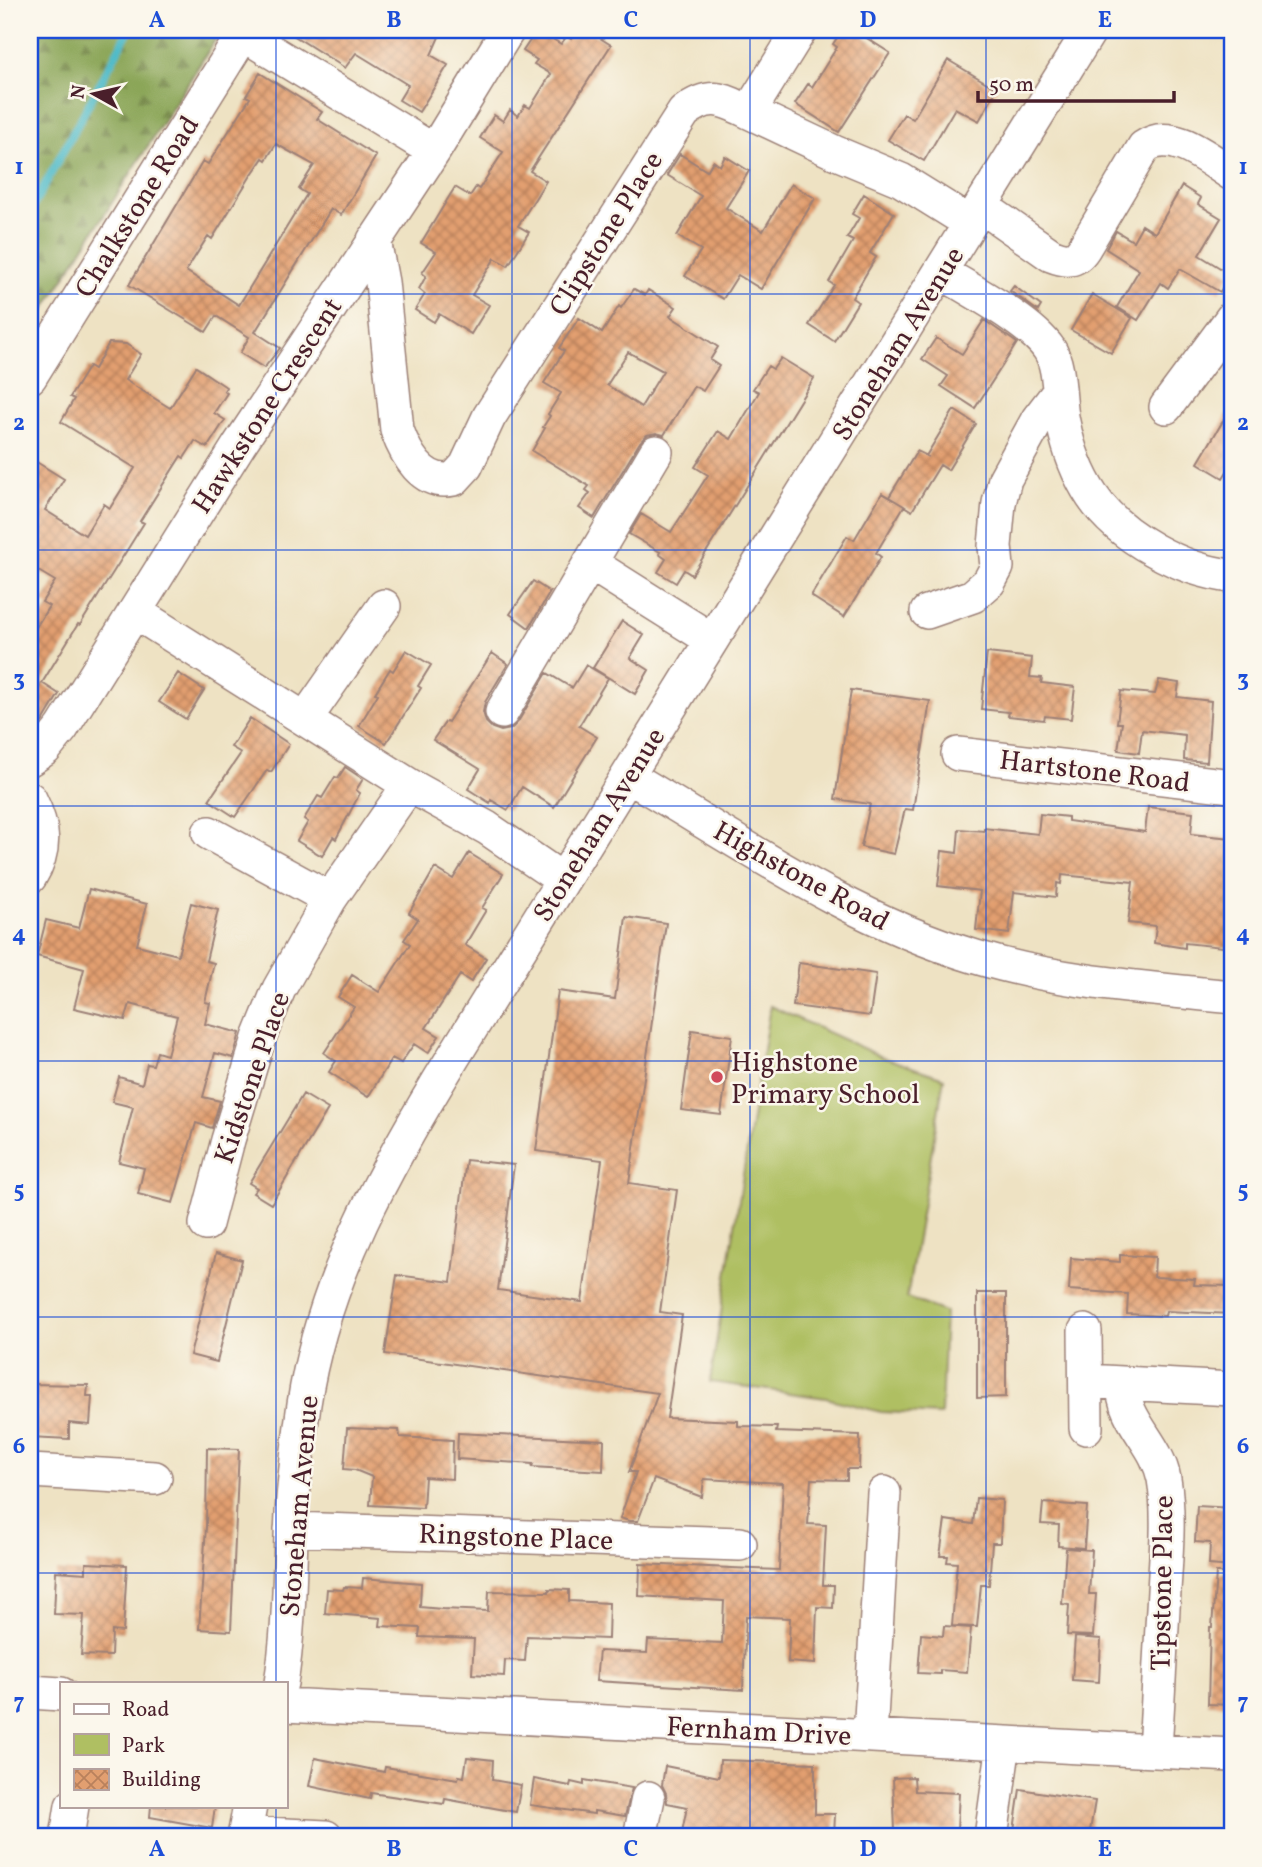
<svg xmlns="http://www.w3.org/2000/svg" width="1262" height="1867" viewBox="0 0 1262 1867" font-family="Vollkorn,serif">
	<defs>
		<pattern id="forest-firs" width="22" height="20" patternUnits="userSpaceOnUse" patternTransform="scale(1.75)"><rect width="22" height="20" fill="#8ba658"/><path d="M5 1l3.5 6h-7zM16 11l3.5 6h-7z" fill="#748749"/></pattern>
		<pattern id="building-cross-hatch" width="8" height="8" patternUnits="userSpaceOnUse" patternTransform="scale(1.75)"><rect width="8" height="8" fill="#e29f70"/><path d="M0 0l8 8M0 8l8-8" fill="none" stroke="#b9815c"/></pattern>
	</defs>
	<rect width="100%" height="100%" fill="#fbf7ec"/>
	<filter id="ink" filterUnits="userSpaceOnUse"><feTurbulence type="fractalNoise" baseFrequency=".0143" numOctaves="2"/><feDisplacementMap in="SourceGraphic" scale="14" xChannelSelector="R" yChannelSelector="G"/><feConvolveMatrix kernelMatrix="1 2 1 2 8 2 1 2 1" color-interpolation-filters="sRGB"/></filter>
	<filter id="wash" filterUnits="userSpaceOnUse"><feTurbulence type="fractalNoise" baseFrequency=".00686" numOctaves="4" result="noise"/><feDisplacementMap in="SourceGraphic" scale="28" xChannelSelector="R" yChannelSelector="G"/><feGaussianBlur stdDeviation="1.57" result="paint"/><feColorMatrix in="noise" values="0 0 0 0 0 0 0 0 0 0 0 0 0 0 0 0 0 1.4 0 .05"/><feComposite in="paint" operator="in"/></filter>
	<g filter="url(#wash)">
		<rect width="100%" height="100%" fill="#eee2c3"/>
		<path fill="#afbf62" stroke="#7c6f46" stroke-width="2" d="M770 1006 882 1057 944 1078 907 1298 945 1312 941 1415 881 1412 826 1398 710 1382Z"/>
		<path fill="url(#forest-firs)" stroke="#6a6242" stroke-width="2" d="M30 30H220L219 34 30 332Z"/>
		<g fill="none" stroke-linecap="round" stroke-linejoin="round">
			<path stroke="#4ebac8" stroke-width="8" d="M30 212 129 30"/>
		</g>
		<g id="blocks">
			<path fill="url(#building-cross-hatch)" fill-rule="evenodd" d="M285 30H442L431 55 448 65 419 112 399 100 408 85 356 53 345 68Z
				M537 30 561 44 567 36 571 39 577 30H587L611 45 530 171 546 181 518 226 529 232 508 266 495 258 472 295 489 305 471 334 439 314 434 322 415 310 425 294 419 289 426 276 422 273 436 252 421 243 455 187 470 196 476 187 479 189 503 152 480 138 494 115 503 121 510 110 518 116 525 105 530 108 551 74 534 64 537 60 523 51Z
				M842 30H854L890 53 839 132 795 104 808 84 812 87 837 47 833 44Z
				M948 60 997 89 979 121 955 108 924 161 888 140 904 114 913 119Z
				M260 73 322 112 317 119 376 156 341 215 331 209 255 332 280 348 264 368 240 353 249 337 216 316 206 332 129 285 203 161 208 164 250 98 246 96ZM276 144 314 165 299 189 307 194 239 305 186 271 208 236 212 239 250 177 263 158 266 160Z
				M680 154 707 171 713 161 720 166 725 156 749 171 726 208 763 231 791 184 815 198 761 289 738 275 723 299 685 276 701 250 677 236 701 196 667 175Z
				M1182 186 1201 198 1198 204 1221 218 1199 255 1230 274 1220 292 1180 269 1168 288 1161 283 1138 320 1117 307 1139 270 1106 249 1116 231 1133 241 1142 225 1155 233Z
				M864 194 894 213 870 253 876 257 852 298 858 302 834 341 809 325 834 285 829 282 853 241 847 238 859 218 852 214Z
				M1014 286 1041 306 1038 311 1010 291Z
				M634 289 645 295 648 290 676 307 670 316 718 347 710 360 719 366 703 391 694 386 664 435 656 433 647 435 640 442 594 518 579 508 590 493 586 490 589 486 532 451 545 428 543 427 550 416 548 414 561 393 544 383 564 351 559 348 579 318 602 333 619 306 621 308ZM628 352 663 371 641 407 607 385Z
				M1092 294 1132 318 1111 353 1071 330Z
				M984 320 1017 343 975 408 941 386 948 376 922 359 936 338 962 354Z
				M109 343 126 344 141 354 125 380 170 408 196 367 226 387 224 391 227 393 214 413 225 420 207 448 195 441 184 458 181 456 140 521 144 523 80 625 78 624 42 683 59 694 43 721 30 736V637L49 606 42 602 55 581 30 566V458L64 479 45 510 85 535 104 504 110 508 135 468 61 422 74 399 70 397 89 366 94 369Z
				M781 358 814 378 692 575 684 570 676 583 658 572 666 559 659 554 660 552 629 534 641 514 671 532 708 475 695 467 718 431 731 439 759 392 753 389 768 366 773 369Z
				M1232 406V463L1223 478 1198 463Z
				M954 410 976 424 948 470 940 465 912 511 889 497 917 451 929 457 926 456Z
				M882 493 904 506 876 553 881 557 844 617 811 596 847 536 854 540Z
				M533 581 550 592 529 628 510 614Z
				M622 621 644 635 630 658 649 670 635 694 593 668Z
				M406 650 431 665 418 686 421 688 386 743 359 726 378 694 375 693 390 669 393 671Z
				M492 653 508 664 485 702 483 712 486 722 492 728 501 731 511 729 518 722 547 673 572 688 586 665 608 678 579 726 597 737 554 807 522 787 508 810 491 800 490 803 468 789 480 769 433 740 446 721 448 722Z
				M987 653 1032 658 1030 677 1042 678 1041 683 1075 687 1071 719 1045 716 1044 720 1008 716 1009 712 981 709Z
				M178 673 204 690 186 719 159 702Z
				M1159 680 1179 683 1177 697 1211 701 1207 762 1184 760 1185 735 1142 730 1139 753 1118 750 1122 723H1117L1121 691 1155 694Z
				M851 690 930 701 913 810 905 809 894 854 861 847 870 804 835 799Z
				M250 718 289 744 271 772 267 770 235 817 209 800 241 753 231 747Z
				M345 767 363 779 356 790 360 793 336 839 333 837 322 856 297 841 308 822 304 819 318 796 322 798 335 777 338 778Z
				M1148 807 1193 812 1191 834 1232 838V948L1185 943V948L1154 943 1156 926 1128 923 1133 882 1062 875 1061 884 1057 883 1056 897 1014 892 1009 934 976 930 980 891 938 886 942 851 957 853 959 829 984 831V828L1038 834 1040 814 1068 817V821L1145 832Z
				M469 853 503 874 482 908 486 910 465 945 486 958 471 982 460 975 426 1028 439 1036 428 1053 414 1044 401 1063 392 1058 368 1097 329 1072 336 1061 324 1053 354 1007 338 997 352 975 379 992 410 944 404 940 418 919 409 913 435 868 453 879Z
				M89 889 147 904 137 945 178 955 191 903 218 910 206 961 214 963 205 1002 210 1003 205 1024 240 1033 233 1058 215 1053 203 1097 220 1101 212 1128 196 1123 173 1203 138 1194 144 1168 119 1162 133 1107 112 1102 119 1077 142 1084 147 1064 153 1065 157 1052 167 1055 177 1016 130 1004 125 1020 74 1008 84 969 37 956 46 920 79 928Z
				M626 917 666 923 629 1183 677 1190 660 1312 682 1315 667 1418 738 1421V1426L777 1427 776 1432 860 1435 859 1469H847V1480L811 1479 808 1524 826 1525 823 1585H834L833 1608 817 1607 815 1664 788 1662 790 1618 746 1616 743 1690 596 1681 599 1651 647 1653 648 1640 722 1643 724 1601 639 1596 640 1564 779 1570 783 1483 704 1479 702 1497 654 1479 638 1521H629L620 1518 636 1472H629L658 1393 385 1354 397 1275 451 1282 466 1160 514 1165 498 1290 582 1302 602 1160 536 1151 558 991 615 999Z
				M799 963 876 974 870 1016 793 1006Z
				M692 1030 732 1036 721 1115 681 1110Z
				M303 1094 328 1109 271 1204 253 1193 257 1188 249 1183Z
				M216 1253 242 1260 217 1362 190 1355Z
				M1120 1255 1155 1257 1154 1277 1195 1279 1194 1285 1232 1286V1314L1166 1311 1165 1316 1127 1314 1128 1294 1069 1290 1071 1258 1120 1262Z
				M977 1293H1006V1397L977 1398Z
				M30 1384 88 1385 87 1396H92L90 1425 69 1423V1439L30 1437Z
				M347 1428 399 1430 400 1437 453 1440 452 1479 425 1477 423 1508 370 1505 372 1477 355 1470 344 1469Z
				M458 1433 604 1440 603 1471 532 1467 533 1464 457 1459Z
				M207 1448 239 1449 231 1631 199 1629 206 1527Z
				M976 1498 1002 1500 1000 1543H992L989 1585H981L977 1627 952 1626 957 1563 947 1562 948 1556H940L945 1520 973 1524Z
				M1043 1503 1087 1506 1084 1548 1058 1546 1059 1525 1041 1524Z
				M1197 1506 1232 1508V1567L1209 1565 1210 1543 1195 1542Z
				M1066 1548 1092 1550 1089 1594H1096L1093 1636 1067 1635 1069 1605 1062 1604Z
				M86 1563 127 1565 123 1632 112 1631 111 1656 81 1655 84 1615 54 1614 56 1571 86 1573Z
				M1216 1573H1232V1705L1208 1704 1210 1627H1212Z
				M363 1578 421 1583 420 1607 442 1609 488 1611 489 1591 549 1592V1589L569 1590V1601L609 1603 608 1639 527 1636 525 1661 505 1660 504 1676 472 1674 474 1639 419 1637 420 1628 380 1626 381 1618 325 1613 327 1589 343 1590 344 1587 362 1588Z
				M944 1626 971 1628 967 1672 940 1670V1674L918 1673 921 1634 943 1636Z
				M1075 1637 1101 1639 1099 1682 1072 1680Z
				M467 1757 493 1760 492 1780 521 1785 516 1812 445 1799 444 1804 371 1793 370 1799 309 1786 315 1758 384 1772 385 1767 458 1779 459 1776 464 1777Z
				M720 1760 815 1763V1814H835L834 1837H770L769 1832 709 1831 708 1837H681L687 1807 667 1803 666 1793 662 1785 665 1766 719 1777Z
				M914 1777 915 1791 959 1793 957 1830 895 1831 893 1778Z
				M534 1779 570 1786 571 1782 584 1785V1780L632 1788 625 1816 594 1811V1814L530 1805Z
				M1020 1789 1095 1801 1089 1837H1013Z
				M151 1806H215L212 1828 150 1817Z"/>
		</g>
	</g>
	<g filter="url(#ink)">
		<use href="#blocks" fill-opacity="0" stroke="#9c8077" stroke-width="2"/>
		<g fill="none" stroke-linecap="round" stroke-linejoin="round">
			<defs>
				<path id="minor" d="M800 30 749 112 834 152 901 180 970 223
					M243 34 434 151
					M981 206 1051 255C1066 261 1075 262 1084 248L1144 147C1172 127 1208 159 1232 174
					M374 240 382 282 397 430C406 455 423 486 454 479L466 466 489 417 684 112C710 92 722 99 749 112
					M941 272C970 290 1031 322 1049 349 1061 367 1058 400 1063 422 1068 447 1078 475 1092 496 1120 538 1183 571 1232 576
					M30 377 246 30
					M1166 407 1232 318
					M590 563 656 452
					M135 612 409 785 487 828 563 880
					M927 612 973 596 989 582 997 567 995 546 999 503 1005 479 1038 419 1058 393
					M502 712 590 563 712 640
					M306 718 384 606
					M958 754 1232 786
					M30 759 45 749 62 728 239 445 434 151 508 30
					M628 776C740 842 849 919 976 957 1058 982 1147 988 1232 997
					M30 799C44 827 47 849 30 877
					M209 833 330 899
					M206 1224 228 1140 259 1038 279 989 330 899 409 785
					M1085 1331 1086 1428
					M1086 1381 1232 1389
					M1123 1383C1123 1422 1157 1442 1164 1479 1170 1515 1166 1555 1164 1591 1161 1644 1158 1697 1155 1751
					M30 1471 155 1478
					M291 1529 740 1544
					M281 1683C290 1627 289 1571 292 1514 294 1477 299 1440 304 1404 323 1277 388 1163 454 1056L1090 30
					M30 1692 61 1694
					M285 1705 1232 1755
					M870 1736 884 1493
					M245 1833 326 1837
					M67 1837 72 1806
					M244 1837 250 1806
					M640 1837 648 1798
					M991 1837 1004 1743"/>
			</defs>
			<use href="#minor" stroke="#9c8077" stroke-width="36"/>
			<use href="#minor" stroke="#fff" stroke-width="33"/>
		</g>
	</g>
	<path fill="none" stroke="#1d4ed8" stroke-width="2" stroke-opacity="0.55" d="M276 30V1683M512 30V1837M750 30V1837M986 30V1837M30 294H1232M30 550H1232M30 806H1232M30 1061H1232M30 1317H1232M30 1573H1232M276 1806V1837"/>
	<circle fill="#d1495b" stroke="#fbf7ec" stroke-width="2.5" cx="717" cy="1077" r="7"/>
	<g text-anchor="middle" stroke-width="5" stroke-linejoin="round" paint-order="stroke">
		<g font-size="28" fill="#4a1f2b" stroke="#fbf7ec">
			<text transform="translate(136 206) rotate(-58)" y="10">Chalkstone Road</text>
			<text transform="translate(605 233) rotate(-58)" y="10">Clipstone Place</text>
			<text transform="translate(897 343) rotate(-58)" y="10">Stoneham Avenue</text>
			<text transform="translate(266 405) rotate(-57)" y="10">Hawkstone Crescent</text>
			<text transform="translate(1095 770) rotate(7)" y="10">Hartstone Road</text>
			<text transform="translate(598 824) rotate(-58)" y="10">Stoneham Avenue</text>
			<text transform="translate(802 875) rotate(29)" y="10">Highstone Road</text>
			<text transform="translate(251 1077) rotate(-71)" y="10">Kidstone Place</text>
			<text transform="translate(298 1506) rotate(-85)" y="10">Stoneham Avenue</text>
			<text transform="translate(516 1536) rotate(2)" y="10">Ringstone Place</text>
			<text transform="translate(1161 1583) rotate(-89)" y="10">Tipstone Place</text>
			<text transform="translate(759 1730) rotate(3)" y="10">Fernham Drive</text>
		</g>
		<g font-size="28" fill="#4a1f2b" stroke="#fbf7ec" text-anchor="start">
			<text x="731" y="1071">Highstone<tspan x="731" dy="32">Primary School</tspan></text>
		</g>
	</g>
	<rect width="1262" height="1867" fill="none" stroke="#fbf7ec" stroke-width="77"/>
	<rect x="60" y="1682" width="228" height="126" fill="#fbf7ec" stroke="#b4a19f" stroke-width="2"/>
	<rect x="74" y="1704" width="35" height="10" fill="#ffffff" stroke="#b4a19f" stroke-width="2"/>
	<text x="122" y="1716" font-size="21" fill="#4a1f2b">Road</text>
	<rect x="74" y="1734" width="35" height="21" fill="#afbf62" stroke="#b4a19f" stroke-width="2"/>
	<text x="122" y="1752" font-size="21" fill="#4a1f2b">Park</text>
	<rect x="74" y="1769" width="35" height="21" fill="url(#building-cross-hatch)" stroke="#b4a19f" stroke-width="2"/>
	<text x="122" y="1786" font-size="21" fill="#4a1f2b">Building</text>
	<g transform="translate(94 94) rotate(278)" stroke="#fbf7ec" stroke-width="5" paint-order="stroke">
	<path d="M0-5L12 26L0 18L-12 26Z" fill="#4a1f2b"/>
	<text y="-10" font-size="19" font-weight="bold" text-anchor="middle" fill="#4a1f2b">N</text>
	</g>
	<path d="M978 91v10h196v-10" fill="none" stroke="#4a1f2b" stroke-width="3.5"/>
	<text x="989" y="91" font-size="21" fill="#4a1f2b" stroke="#fbf7ec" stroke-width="5" paint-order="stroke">50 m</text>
	<rect x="38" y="38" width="1186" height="1790" fill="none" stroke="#1d4ed8" stroke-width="2.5"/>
	<g font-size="23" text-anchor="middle" font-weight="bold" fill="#1d4ed8">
		<text x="157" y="27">A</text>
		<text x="394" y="27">B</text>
		<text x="631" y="27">C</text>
		<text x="868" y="27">D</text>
		<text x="1105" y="27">E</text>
		<text x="19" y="174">1</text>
		<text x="1243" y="174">1</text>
		<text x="19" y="430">2</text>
		<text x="1243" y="430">2</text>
		<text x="19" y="686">3</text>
		<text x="1243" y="686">3</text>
		<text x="19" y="941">4</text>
		<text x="1243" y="941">4</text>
		<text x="19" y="1197">5</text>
		<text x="1243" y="1197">5</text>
		<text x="19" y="1453">6</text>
		<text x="1243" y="1453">6</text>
		<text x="19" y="1709">7</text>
		<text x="1243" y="1709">7</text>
		<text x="157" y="1856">A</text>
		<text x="394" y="1856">B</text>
		<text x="631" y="1856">C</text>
		<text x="868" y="1856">D</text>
		<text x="1105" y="1856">E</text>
	</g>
</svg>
